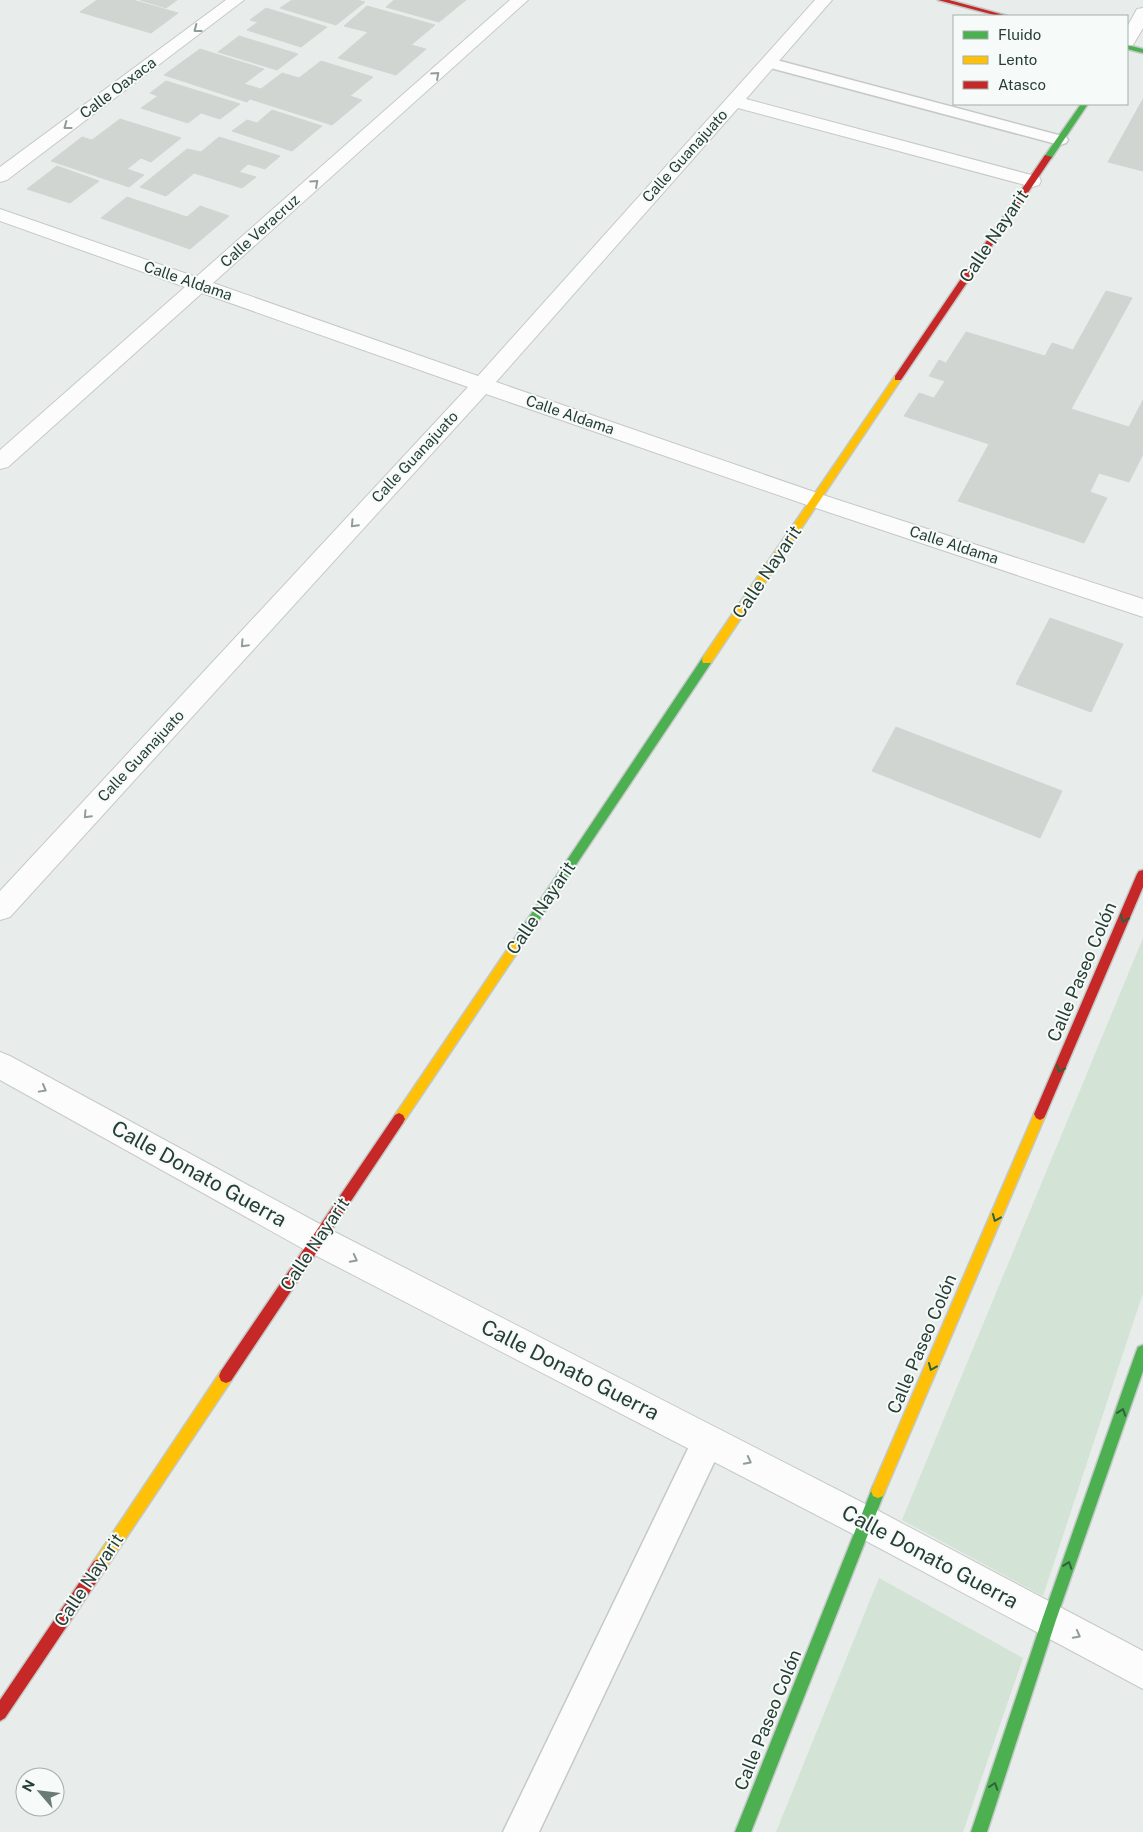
<svg xmlns="http://www.w3.org/2000/svg" width="1143" height="1832" viewBox="0 0 1143 1832" font-family="'Public Sans',sans-serif">
	<rect width="100%" height="100%" fill="#e8ecea"/>
	<path fill="#d3e3d5" d="M1143 938V1293L1043 1596 902 1520Z
		M879 1578 1023 1658 963 1832H776Z"/>
	<path fill="#d0d5d2" stroke="#d1d5d3" d="M97 0H133L178 13 151 33 80 12Z
		M140 0H177L166 8Z
		M292 0H357L365 2 336 25 280 8Z
		M394 0H466L439 22 386 7Z
		M367 6 435 25 411 45 426 49 396 75 338 58 368 32 344 26Z
		M266 8 327 27 301 47 247 30 258 22 250 20Z
		M239 36 298 54 277 70 218 52Z
		M200 49 264 69 244 84 261 89 282 73 299 78 321 61 373 77 350 96 362 100 332 125 250 99 247 102 164 75Z
		M166 81 240 104 220 119 201 113 188 123 141 108 158 96 150 93Z
		M1143 99V171L1108 162Z
		M272 110 322 126 292 151 232 131 247 120 257 123Z
		M120 119 181 138 151 162 141 158 127 169 144 175 129 187 51 161 82 137 92 140Z
		M219 137 280 156 265 169 248 164 239 172 256 177 242 188 194 173 166 196 140 187 187 149 201 152Z
		M57 166 99 181 70 203 27 189Z
		M127 197 187 217 200 206 229 216 190 249 101 218Z
		M1106 291 1132 298 1071 409 1129 427 1143 400V454L1129 482 1099 473 1090 492 1107 498 1084 543 958 501 989 444 904 416 919 393 934 398 945 381 929 376 939 360 946 363 966 332 1045 356 1052 343 1073 350Z
		M1050 618 1123 644 1091 712 1016 684Z
		M896 727 1062 791 1040 838 872 771Z"/>
	<g fill="none" stroke-linecap="round" stroke-linejoin="round">
		<defs>
			<path id="lane" d="M769 58 1066 137 1068 140 1066 143 1060 145 763 66 761 63 763 60Z
				M708 1426 719 1430 723 1441 719 1452 539 1832H503L697 1430Z"/>
			<path id="street" d="M226 0H244L7 180 0 182V167Z
				M510 0H528L213 283 478 376 815 0H832L746 99 1039 177 1041 181 1039 185 1032 187 1025 185 738 108 496 382 823 495 1143 599V617L807 505 486 394 10 917 0 920V891L468 387 202 293 8 467 0 469V450L185 287 0 221V209L196 277Z
				M1143 8V28L1133 45 1127 46V27L1137 9Z
				M0 1052 10 1056 329 1229 877 1510 1143 1651V1689L853 1534 307 1251 0 1080Z"/>
			<path id="fast" d="M1127 45 1143 49V53L1127 49Z
				M1081 104H1088L1051 159H1045L1044 157Z
				M707 656 712 660 711 663 521 947H513L511 944 513 941 703 657Z
				M1143 1345V1371L1056 1620 987 1832H971L1042 1620 1136 1352 1138 1347Z
				M878 1484 883 1486 885 1491 751 1832H735L871 1491 873 1486Z"/>
			<path id="slow" d="M898 375 902 378 711 663H703L702 660 703 657 895 376Z
				M517 939 521 941 523 944 521 947 403 1123 399 1125 395 1123 393 1119 395 1115 513 941Z
				M1040 1108 1044 1110 1046 1114 883 1496 878 1498 873 1496 871 1491 873 1486 1034 1114 1036 1110Z
				M226 1369 231 1371 233 1376 231 1381 104 1571 99 1573 94 1571 92 1566 94 1561 221 1371Z"/>
			<path id="jam" d="M938 0H949L1008 16H998Z
				M1045 155 1052 157 901 380H895V376Z
				M1143 870V887L1046 1114 1044 1118 1040 1120 1036 1118 1034 1114 1137 874 1139 871Z
				M399 1113 403 1115 405 1119 403 1123 231 1381 226 1383 221 1381 219 1376 221 1371 395 1115Z
				M99 1559 104 1561 106 1566 104 1571 5 1718 0 1721V1700L94 1561Z"/>
		</defs>
		<use href="#lane" stroke="#c5c9c7" stroke-width="3"/>
		<use href="#street" stroke="#c5c9c7" stroke-width="2"/>
		<use href="#fast" stroke="#c3c9c7" stroke-width="3"/>
		<use href="#slow" stroke="#c3c9c7" stroke-width="3"/>
		<use href="#jam" stroke="#c3c9c7" stroke-width="3"/>
		<use href="#lane" fill="#fcfcfc" fill-rule="evenodd"/>
		<use href="#street" fill="#fcfcfc" fill-rule="evenodd"/>
		<use href="#fast" fill="#4caf50" fill-rule="evenodd"/>
		<use href="#slow" fill="#ffc107" fill-rule="evenodd"/>
		<use href="#jam" fill="#c62828" fill-rule="evenodd"/>
	</g>
	<defs><path id="oneway-chevron" d="M-2-3.5L2.5 0L-2 3.5" fill="none" stroke-width="1.6" stroke-linecap="round" stroke-linejoin="round" transform="scale(1.25)"/></defs>
	<g stroke="#919d98">
		<use href="#oneway-chevron" transform="translate(197 29) rotate(143)"/>
		<use href="#oneway-chevron" transform="translate(436 75) rotate(-42)"/>
		<use href="#oneway-chevron" transform="translate(67 126) rotate(143)"/>
		<use href="#oneway-chevron" transform="translate(315 183) rotate(-42)"/>
		<use href="#oneway-chevron" transform="translate(354 524) rotate(133)"/>
		<use href="#oneway-chevron" transform="translate(244 644) rotate(133)"/>
		<use href="#oneway-chevron" transform="translate(87 815) rotate(133)"/>
		<use href="#oneway-chevron" transform="translate(43 1089) rotate(29)"/>
		<use href="#oneway-chevron" transform="translate(354 1259) rotate(27)"/>
		<use href="#oneway-chevron" transform="translate(748 1461) rotate(27)"/>
		<use href="#oneway-chevron" transform="translate(1077 1635) rotate(28)"/>
	</g>
	<g stroke="#31603c">
		<use href="#oneway-chevron" transform="translate(1124 919) rotate(113)"/>
		<use href="#oneway-chevron" transform="translate(1060 1069) rotate(113)"/>
		<use href="#oneway-chevron" transform="translate(996 1218) rotate(113)"/>
		<use href="#oneway-chevron" transform="translate(932 1367) rotate(113)"/>
		<use href="#oneway-chevron" transform="translate(1122 1412) rotate(-71)"/>
		<use href="#oneway-chevron" transform="translate(1068 1565) rotate(-71)"/>
		<use href="#oneway-chevron" transform="translate(994 1786) rotate(-72)"/>
	</g>
	<g text-anchor="middle" stroke-width="4" stroke-linejoin="round" paint-order="stroke">
		<g font-size="15" fill="#263e34" stroke="#f6faf8">
			<text transform="translate(118 88) rotate(-37)" y="5">Calle Oaxaca</text>
			<text transform="translate(685 156) rotate(-48)" y="5">Calle Guanajuato</text>
			<text transform="translate(260 231) rotate(-42)" y="5">Calle Veracruz</text>
			<text transform="translate(188 281) rotate(19)" y="5">Calle Aldama</text>
			<text transform="translate(570 415) rotate(19)" y="5">Calle Aldama</text>
			<text transform="translate(415 457) rotate(-47)" y="5">Calle Guanajuato</text>
			<text transform="translate(954 545) rotate(18)" y="5">Calle Aldama</text>
			<text transform="translate(141 756) rotate(-47)" y="5">Calle Guanajuato</text>
		</g>
		<g font-size="18" fill="#263e34" stroke="#f6faf8">
			<text transform="translate(994 236) rotate(-56)" y="6">Calle Nayarit</text>
			<text transform="translate(767 572) rotate(-56)" y="6">Calle Nayarit</text>
			<text transform="translate(541 908) rotate(-56)" y="6">Calle Nayarit</text>
			<text transform="translate(1082 972) rotate(-67)" y="6">Calle Paseo Colón</text>
			<text transform="translate(315 1244) rotate(-56)" y="6">Calle Nayarit</text>
			<text transform="translate(922 1344) rotate(-67)" y="6">Calle Paseo Colón</text>
			<text transform="translate(89 1580) rotate(-56)" y="6">Calle Nayarit</text>
			<text transform="translate(768 1720) rotate(-68)" y="6">Calle Paseo Colón</text>
		</g>
		<g font-size="21" fill="#263e34" stroke="#f6faf8">
			<text transform="translate(199 1174) rotate(29)" y="7">Calle Donato Guerra</text>
			<text transform="translate(570 1370) rotate(27)" y="7">Calle Donato Guerra</text>
			<text transform="translate(930 1557) rotate(28)" y="7">Calle Donato Guerra</text>
		</g>
	</g>
	<rect x="953" y="15" width="175" height="90" fill="#f6faf8" stroke="#a3afaa"/>
	<rect x="963" y="31" width="25" height="8" fill="#4caf50" stroke="#a3afaa"/>
	<text x="998" y="40" font-size="15" fill="#263e34">Fluido</text>
	<rect x="963" y="56" width="25" height="8" fill="#ffc107" stroke="#a3afaa"/>
	<text x="998" y="65" font-size="15" fill="#263e34">Lento</text>
	<rect x="963" y="81" width="25" height="8" fill="#c62828" stroke="#a3afaa"/>
	<text x="998" y="90" font-size="15" fill="#263e34">Atasco</text>
	<g transform="translate(40 1792) rotate(298)"><circle r="24" fill="#f6faf8" stroke="#a3afaa"/>
	<path d="M0-4L9 19L0 12L-9 19Z" fill="#6a7b74"/>
	<text y="-8" font-size="14" font-weight="bold" text-anchor="middle" fill="#263e34">N</text>
	</g>
</svg>
